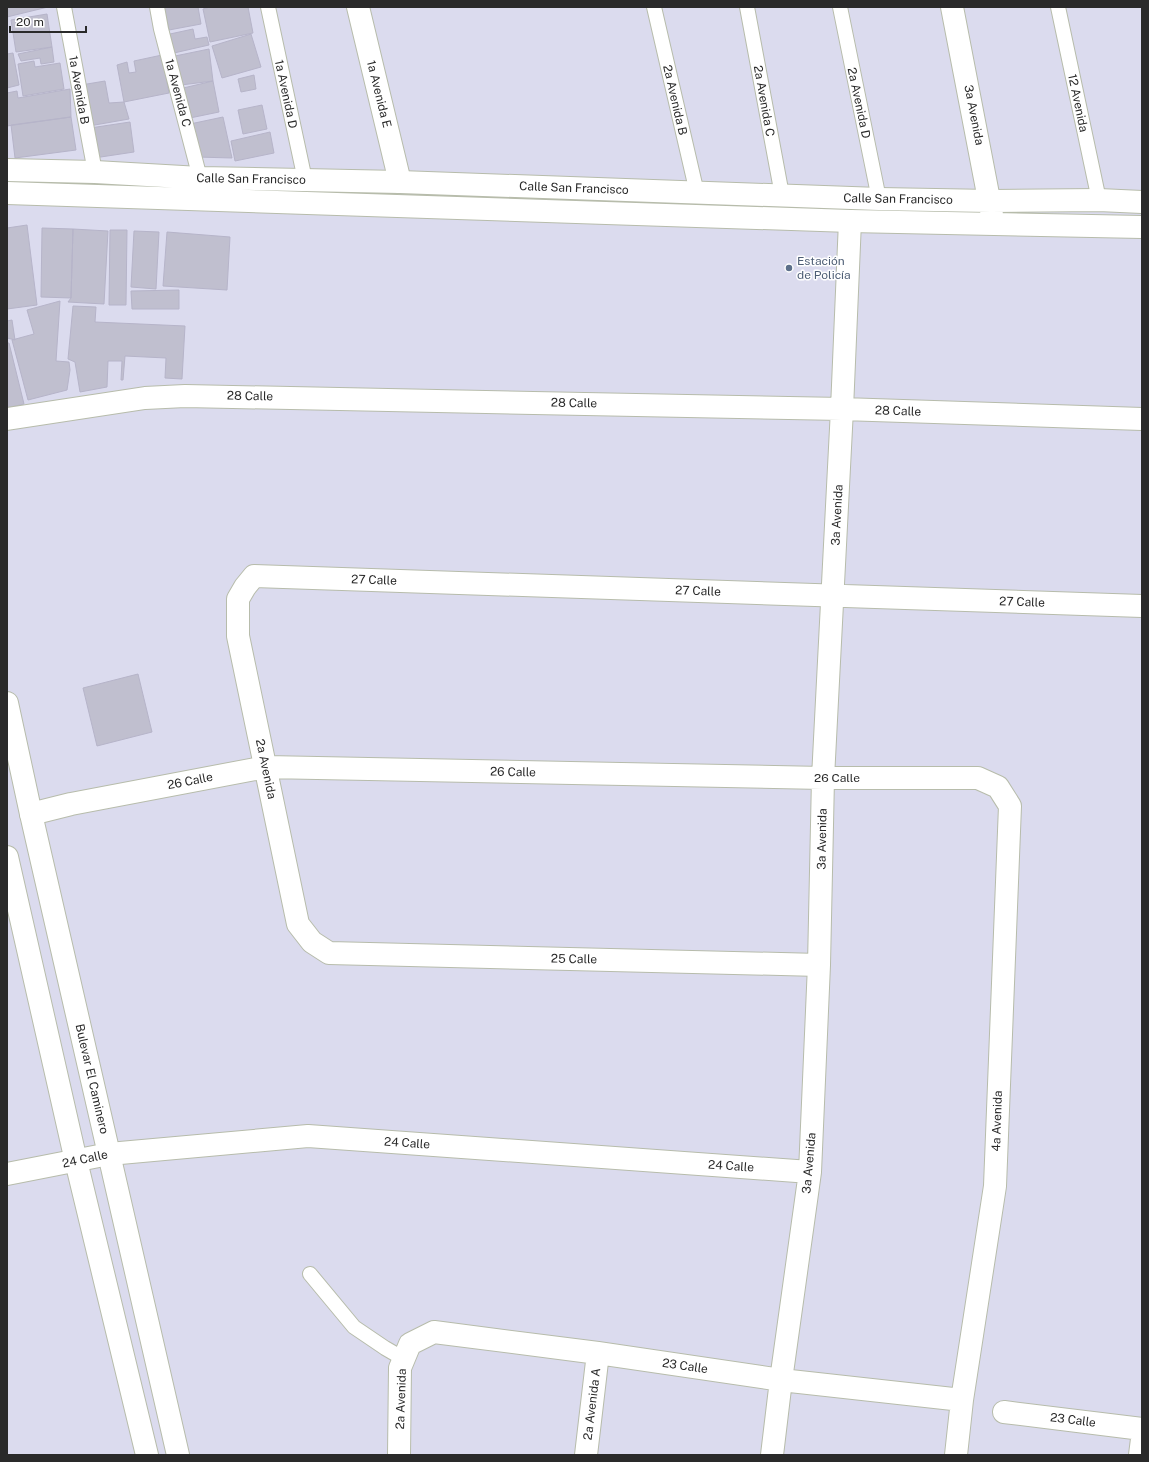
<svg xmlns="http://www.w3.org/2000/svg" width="1149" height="1462" viewBox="0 0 1149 1462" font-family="'Public Sans',sans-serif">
	<rect width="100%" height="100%" fill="#dbdbee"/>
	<path fill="#c0bfcf" stroke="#b6b4c9" d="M7 7H48L7 17Z
		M164 7H198L201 24 169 30Z
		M210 7H248L253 33 210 42 203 9Z
		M47 14 52 47 16 52 11 20Z
		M193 29 195 39 207 37 209 45 174 53 170 34Z
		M251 34 261 67 222 78 212 46Z
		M52 47 54 62 41 64 40 58 21 61 18 54Z
		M209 49 213 81 181 85 175 56Z
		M13 53 19 85 7 88V54Z
		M162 55 169 93 124 102 117 65 127 62 129 73 136 72 134 61Z
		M34 61 35 67 60 63 64 89 23 96 18 64Z
		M254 75 256 89 241 92 238 79Z
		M105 81 109 103 124 102 129 119 89 126 81 85Z
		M213 81 219 112 185 119 179 89Z
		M70 89 71 117 7 126V93L17 91 18 98Z
		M262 105 267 129 243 134 238 110Z
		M71 117 76 150 15 158 11 125Z
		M223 117 232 158 197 157 190 124Z
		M130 122 134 152 94 158 90 128Z
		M270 132 274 153 235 161 231 141Z
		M27 225 37 305 7 309V228Z
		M42 228 73 229 71 298 41 297Z
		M73 229 108 231 104 304 68 302 71 298Z
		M110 230H127L126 305H109Z
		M134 231 159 232 156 289 131 287Z
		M167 232 230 237 227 290 163 286Z
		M179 290V309H132L131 291Z
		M60 301 56 361 69 362 70 370 67 390 28 400 12 340 34 334 27 310Z
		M73 306 96 307 95 322 185 326 182 379 165 378 166 358 125 356 123 380H121L122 361H108L107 387 80 392 75 362 68 359Z
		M12 320 15 340 7 338V321Z
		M7 343H9L24 404 7 408Z
		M138 674 152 732 97 746 83 688Z"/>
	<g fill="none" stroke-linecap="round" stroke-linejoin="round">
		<defs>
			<path id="lane" d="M64 7 95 172
				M157 7 161 29 200 178
				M268 7 305 180
				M654 7 697 193
				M747 7 782 195
				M840 7 879 199
				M1058 7 1099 200
				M310 1274 354 1327 385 1348 404 1359"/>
			<path id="street" d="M358 7 400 182
				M7 419 145 398 185 396 842 409 1142 419
				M31 814 71 804 266 767 823 778H978L998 787 1010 806 995 1186 962 1400 956 1455
				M819 965 329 953 312 942 298 924 238 636V599L245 587 254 576 1142 606
				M7 1174 109 1154 308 1136 810 1172
				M1004 1412 1142 1429
				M399 1455 400 1368 410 1344 434 1332 598 1353 781 1380 962 1400
				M586 1455 598 1353
				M772 1455 781 1380 810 1172 819 965 823 778 842 409 850 221
				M1140 1455 1142 1439"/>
			<path id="secondary" d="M952 7 992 215
				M7 170 95 172 200 178 400 182 879 199 991 201 1099 200 1142 202
				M7 193 850 221 1142 227
				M7 703 31 814 178 1455
				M7 857 76 1161 147 1455"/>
		</defs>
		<use href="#lane" stroke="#b7bcab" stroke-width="16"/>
		<use href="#street" stroke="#b7bcab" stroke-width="24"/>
		<use href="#secondary" stroke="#b7bcab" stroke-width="24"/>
		<use href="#lane" stroke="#fff" stroke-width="14"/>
		<use href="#street" stroke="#fff" stroke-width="22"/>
		<use href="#secondary" stroke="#fff" stroke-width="22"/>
	</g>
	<circle fill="#5c6f8a" stroke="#fff" stroke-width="1.5" cx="789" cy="268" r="4"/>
	<g text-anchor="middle" stroke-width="3" stroke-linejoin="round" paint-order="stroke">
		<g font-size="12" fill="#2a2a2a" stroke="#fff">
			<text transform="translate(79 90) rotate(80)" y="4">1a Avenida B</text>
			<text transform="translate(178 93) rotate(75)" y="4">1a Avenida C</text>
			<text transform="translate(286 94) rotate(78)" y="4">1a Avenida D</text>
			<text transform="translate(379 94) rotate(76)" y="4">1a Avenida E</text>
			<text transform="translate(675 100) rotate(77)" y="4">2a Avenida B</text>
			<text transform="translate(764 101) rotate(80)" y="4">2a Avenida C</text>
			<text transform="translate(859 103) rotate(78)" y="4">2a Avenida D</text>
			<text transform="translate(1078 103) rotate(78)" y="4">12 Avenida</text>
			<text transform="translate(974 115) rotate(79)" y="4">3a Avenida</text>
			<text transform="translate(251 179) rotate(1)" y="4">Calle San Francisco</text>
			<text transform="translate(574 188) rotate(2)" y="4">Calle San Francisco</text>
			<text transform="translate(898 199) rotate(1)" y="4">Calle San Francisco</text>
			<text transform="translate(250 396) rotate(1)" y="4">28 Calle</text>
			<text transform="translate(574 403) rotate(1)" y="4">28 Calle</text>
			<text transform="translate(898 411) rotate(2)" y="4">28 Calle</text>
			<text transform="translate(837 515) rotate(-87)" y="4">3a Avenida</text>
			<text transform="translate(374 580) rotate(2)" y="4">27 Calle</text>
			<text transform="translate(698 591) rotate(2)" y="4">27 Calle</text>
			<text transform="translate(1022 602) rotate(2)" y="4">27 Calle</text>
			<text transform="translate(266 769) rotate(78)" y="4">2a Avenida</text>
			<text transform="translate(513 772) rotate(1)" y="4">26 Calle</text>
			<text x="837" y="782">26 Calle</text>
			<text transform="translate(190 781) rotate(-11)" y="4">26 Calle</text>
			<text transform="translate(822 839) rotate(-89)" y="4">3a Avenida</text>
			<text transform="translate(574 959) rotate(1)" y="4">25 Calle</text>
			<text transform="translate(92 1079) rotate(77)" y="4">Bulevar El Caminero</text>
			<text transform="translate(997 1121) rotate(-88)" y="4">4a Avenida</text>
			<text transform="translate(407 1143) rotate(4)" y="4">24 Calle</text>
			<text transform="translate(85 1159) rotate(-12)" y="4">24 Calle</text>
			<text transform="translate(809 1163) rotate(-85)" y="4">3a Avenida</text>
			<text transform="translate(731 1166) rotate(4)" y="4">24 Calle</text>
			<text transform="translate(685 1366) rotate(8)" y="4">23 Calle</text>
			<text transform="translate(401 1399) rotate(-88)" y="4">2a Avenida</text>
			<text transform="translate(592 1404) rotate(-83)" y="4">2a Avenida A</text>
			<text transform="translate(1073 1420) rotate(7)" y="4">23 Calle</text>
		</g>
		<g font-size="12" fill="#4e5e75" stroke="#fff" text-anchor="start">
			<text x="797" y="265">Estación<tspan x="797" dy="14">de Policía</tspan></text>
		</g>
	</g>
	<rect width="1149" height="1462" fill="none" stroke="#2a2a2a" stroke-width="16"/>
	<path d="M10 26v6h76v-6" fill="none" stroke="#2a2a2a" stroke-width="2"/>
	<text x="16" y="26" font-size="12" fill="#2a2a2a" stroke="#ffffff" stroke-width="3" paint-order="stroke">20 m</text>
</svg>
